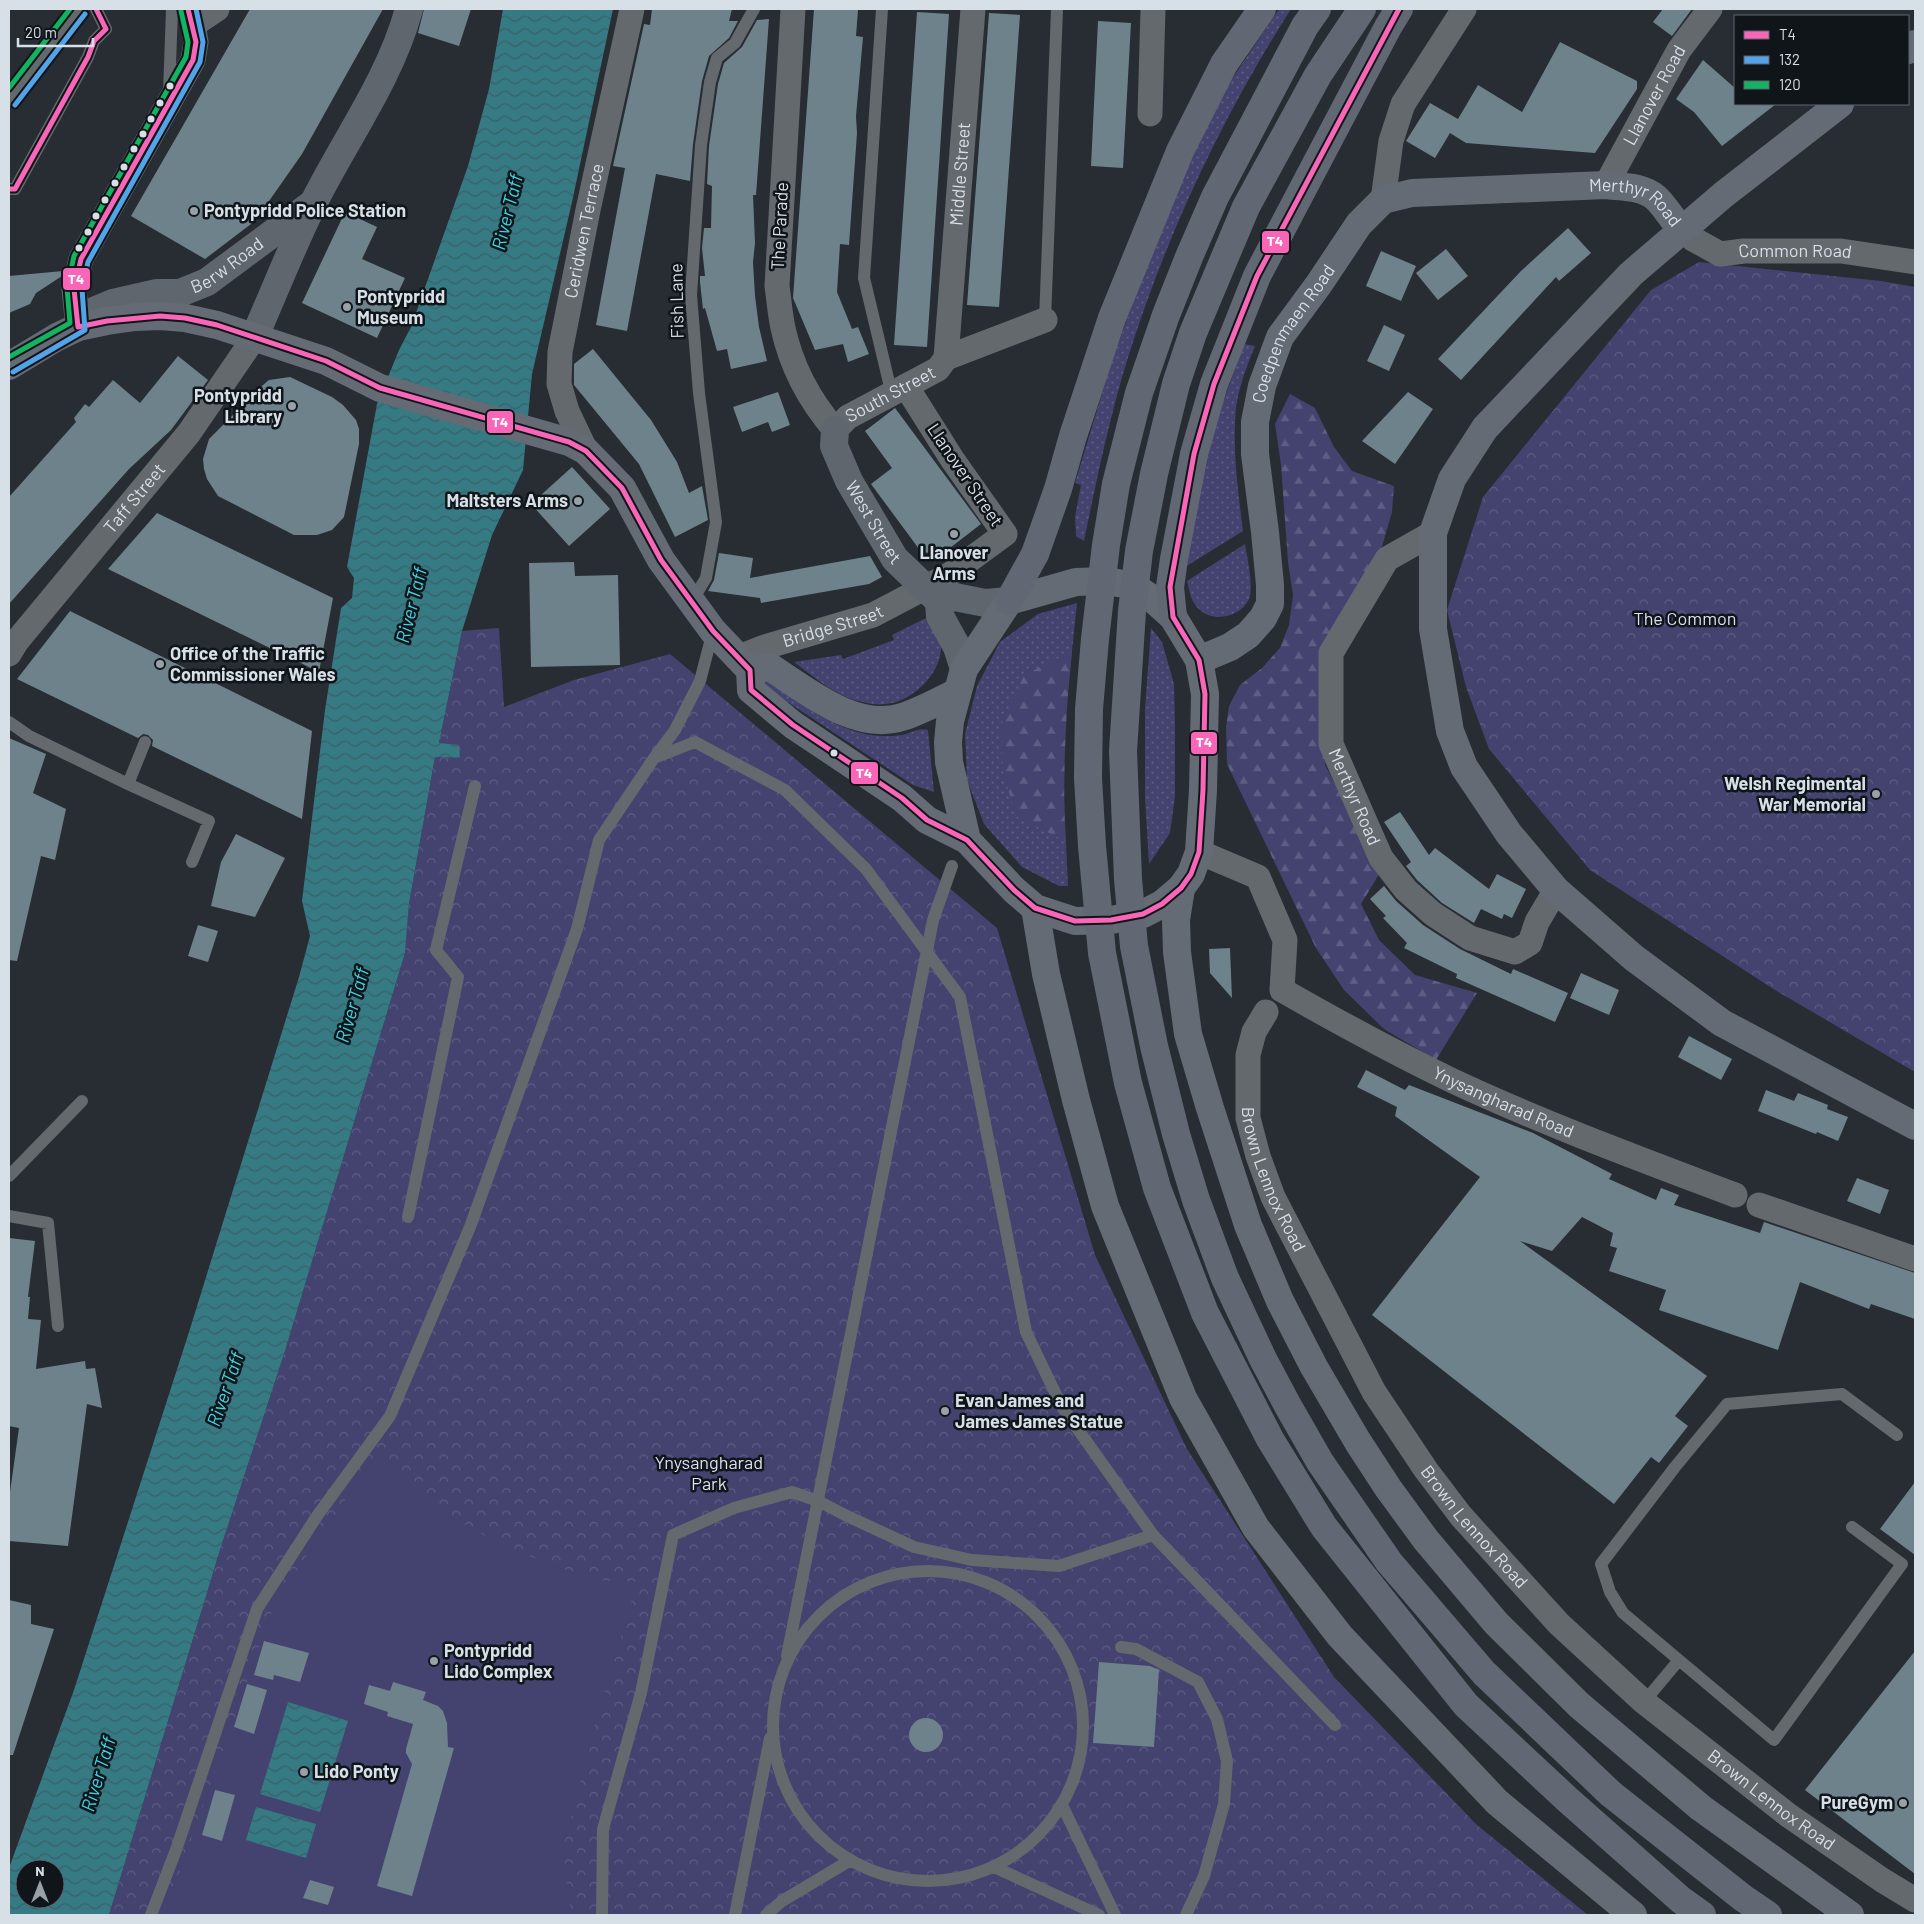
<svg xmlns="http://www.w3.org/2000/svg" width="1924" height="1924" viewBox="0 0 1924 1924" font-family="Barlow,sans-serif">
	<defs>
		<pattern id="grass-dots" width="8" height="8" patternUnits="userSpaceOnUse" patternTransform="scale(1.25)"><rect width="8" height="8" fill="#44426f"/><path d="M2 2h.1M6 6h.1" fill="none" stroke="#5e5d84" stroke-width="1.8" stroke-linecap="round"/></pattern>
		<pattern id="forest-firs" width="22" height="20" patternUnits="userSpaceOnUse" patternTransform="scale(1.25)"><rect width="22" height="20" fill="#44426f"/><path d="M5 1l3.5 6h-7zM16 11l3.5 6h-7z" fill="#5e5d84"/></pattern>
		<pattern id="park-crowns" width="20" height="18" patternUnits="userSpaceOnUse" patternTransform="scale(1.25)"><rect width="20" height="18" fill="#44426f"/><path d="M2 6a3 3 0 1 1 6 0M12 15a3 3 0 1 1 6 0" fill="none" stroke="#5e5d84"/></pattern>
		<pattern id="water-waves" width="16" height="10" patternUnits="userSpaceOnUse" patternTransform="scale(1.25)"><rect width="16" height="10" fill="#367a84"/><path d="M0 5q4-4 8 0t8 0" fill="none" stroke="#3a6168"/></pattern>
	</defs>
	<rect width="100%" height="100%" fill="#272d33"/>
	<path fill="url(#grass-dots)" d="M1279 9H1291C1226 111 1172 223 1134 339 1112 404 1098 474 1084 541L1076 536 1075 517 1081 485 1075 483 1110 367 1145 268 1188 163 1232 79Z
		M1244 344 1255 346C1247 366 1239 386 1236 408 1232 449 1238 490 1243 531L1185 567 1202 474 1217 419Z
		M1245 544C1247 557 1254 587 1249 599 1239 620 1206 624 1194 603 1190 597 1189 588 1187 581Z
		M1077 603 1066 709 1063 777 1068 886H1059L1022 867 984 824 967 780 965 734 977 686 1000 642 1038 614Z
		M928 617C934 627 942 637 941 649 940 675 911 702 886 704 879 705 869 704 863 702 837 697 815 678 794 662L841 655 843 659 894 640 892 635Z
		M1151 628 1162 642 1174 684 1175 724V796L1170 833 1149 864 1145 799V709Z
		M763 678C799 701 838 735 883 736 889 736 896 736 902 735 911 733 919 727 928 730L934 792 913 785 759 683Z"/>
	<path fill="url(#forest-firs)" d="M1290 394 1315 408 1334 447 1352 471 1394 486 1392 512 1381 550 1323 654 1322 721 1325 765 1381 871 1361 904 1379 940 1415 975 1477 993 1436 1060 1384 1029 1344 990 1316 948 1227 764 1226 727 1229 706 1240 685 1262 668 1280 648 1289 625 1293 595 1288 562 1281 465 1275 424Z
		M1072 652C1065 716 1063 777 1065 841L1016 816 1003 772 1001 726 1024 675Z"/>
	<path fill="url(#park-crowns)" d="M1699 262 1881 281 1915 287V1072L1775 990 1590 870 1489 749 1466 687 1447 610 1483 497 1651 290Z
		M499 628 504 707 574 680 670 654 997 928 1095 1255 1187 1449 1334 1677 1477 1825 1588 1915H109L220 1550 285 1351 405 953 409 904 435 757 460 758 439 743 462 631Z"/>
	<path fill="#44426f" d="M379 1451 431 1506 507 1548 593 1580 637 1582 597 1717 563 1848 571 1915H161L175 1885 276 1601Z"/>
	<path fill="url(#water-waves)" fill-rule="evenodd" d="M503 9H613L572 202 532 374 523 470 492 535 462 631 439 743 459 745 460 758 435 757 409 904 405 953 285 1351 220 1550 109 1915H9V1868L74 1690 189 1332 299 977 310 936 302 901 325 710 341 608 352 598 354 578 347 567 377 404 399 350 411 327 468 166 489 89ZM25 1869H55V1899H25Z
		M288 1702 348 1721 320 1812 260 1794Z
		M256 1807 316 1824 306 1858 246 1840Z"/>
	<path fill="#6e828b" d="M250 9H383L302 154 255 221 205 259 131 216Z
		M424 9H471L459 46 418 33Z
		M652 9H732L729 21H738L729 38 709 56 702 81 693 144 690 181 656 174 627 331 596 325 625 168 613 166 644 24 650 25Z
		M814 9 858 10 856 36 863 37 856 116 857 133 849 245 840 244 837 292 852 329 858 327 869 354 848 362 843 344 815 350 793 298Z
		M1663 9H1692L1672 36 1653 22Z
		M917 12 949 14 927 347 894 345Z
		M989 13 1020 15 999 307 967 305Z
		M769 19 756 195H753L755 243 753 262 755 296 759 327 767 361 731 369 727 349 717 351 705 308 703 309 700 282V276H705L702 248 704 228H711L712 186 707 184 709 146 718 84 724 63 742 47 757 20Z
		M1098 21 1131 23 1123 168 1091 166Z
		M1560 42 1637 81V89L1595 153 1466 143 1450 133 1435 158 1406 141 1430 103 1458 119 1478 85 1522 112Z
		M1703 60 1735 88V104H1776L1722 146 1694 112 1676 99Z
		M345 212 377 227 362 259 405 278 377 338 302 303Z
		M1568 228 1591 253 1559 281 1556 277 1461 380 1438 359 1521 271Z
		M1446 249 1468 276 1438 300 1416 273Z
		M1381 251 1416 266 1401 301 1366 286Z
		M63 271 62 276 36 293 30 304 9 313V276Z
		M1384 325 1405 335 1389 371 1367 361Z
		M593 349 651 420 677 462 689 493 702 486 708 520 675 537 639 464 574 385V364Z
		M178 356 208 380 171 430 129 469 9 604V497L76 422 74 418 85 404 89 407 113 380 140 403Z
		M290 377 332 397 343 405 356 420 359 429V444L344 517 332 530 317 535H294L218 496 207 479 204 469 203 459 209 439 263 385 269 380Z
		M778 392 790 425 772 432 768 422 742 432 733 407Z
		M1408 392 1433 409 1395 464 1362 441Z
		M895 408 981 524 946 551 922 553 871 484 892 468 865 431Z
		M572 467 610 509 569 546 531 504Z
		M157 513 333 598 319 672 108 569Z
		M719 553 753 558 750 578 870 556 882 577 869 584 761 603 760 598 708 591 714 580Z
		M574 562 575 576 618 575 620 665 531 667 529 563Z
		M70 611 312 731 302 819 152 746 153 740 148 735 143 734 138 738 17 679Z
		M9 738 46 754 33 793 66 809 55 860 41 856 17 961 9 960Z
		M1400 812 1429 855 1435 848 1489 889 1497 874 1526 889 1512 918 1504 914 1502 919 1481 909 1474 923 1442 903 1417 880 1406 866 1411 862 1384 822Z
		M236 834 285 858 255 917 211 906 221 862Z
		M1384 886 1396 901 1423 925 1460 949 1511 974 1513 969 1568 993 1555 1022 1456 978 1457 974 1404 948 1407 943 1383 918 1386 916 1370 899Z
		M198 925 218 931 208 962 188 956Z
		M1230 948 1232 998 1210 973 1209 949Z
		M1581 973 1619 990 1609 1015 1570 998Z
		M1689 1036 1732 1059 1721 1080 1678 1057Z
		M1366 1070 1405 1090 1409 1085 1533 1133 1612 1174 1609 1179 1656 1200 1661 1188 1679 1195 1674 1205 1760 1233 1764 1222 1915 1273V1319L1871 1304 1869 1309 1800 1282 1778 1350 1659 1310 1666 1290 1609 1271 1617 1248 1610 1246 1613 1233 1582 1217 1552 1251 1520 1241 1707 1376 1675 1416 1688 1426 1659 1463 1651 1457 1614 1504 1372 1315 1480 1177 1395 1116 1397 1107 1357 1087Z
		M1766 1090 1794 1101 1798 1093 1828 1105 1827 1109 1848 1117 1838 1141 1817 1132 1816 1134 1758 1111Z
		M1857 1178 1889 1190 1880 1214 1847 1201Z
		M9 1238 35 1241 28 1297H30L28 1319 41 1320 36 1369 85 1361 86 1369 95 1368 102 1408 87 1404 68 1546 9 1541V1499L19 1428 9 1426Z
		M1915 1482V1555L1880 1529Z
		M9 1600 31 1605V1624L54 1629 13 1755H9Z
		M264 1641 309 1653 300 1682 274 1675 273 1680 254 1675Z
		M1915 1651V1874L1805 1790Z
		M1099 1662 1150 1666 1159 1670 1154 1747 1093 1743Z
		M393 1682 426 1692 423 1700 438 1706 443 1711 447 1723 448 1747 454 1748 412 1896 377 1886 412 1764 406 1753V1749L413 1724 387 1716 388 1712 364 1704 369 1685 390 1691Z
		M247 1684 267 1690 254 1734 234 1727Z
		M909 1735a17 17 0 1 1 34 0a17 17 0 1 1-34 0Z
		M215 1790 235 1795 222 1841 202 1835Z
		M310 1880 334 1887 328 1905 303 1898Z"/>
	<g fill="none" stroke-linecap="round" stroke-linejoin="round">
		<path stroke="#64696e" stroke-width="12" d="M882 9 864 278 892 395
			M169 93 172 9
			M9 100 79 9
			M9 189H15L88 57 94 41 106 29 96 9
			M1045 320 1057 9
			M692 601 706 578 716 522 699 393 691 295 701 145 710 82 717 58 735 43 754 9
			M9 722 29 736 128 784 209 821 192 862
			M654 758 695 742 785 790 866 869 960 997 1026 1332 1062 1407 1153 1535 1335 1725
			M128 784 145 742
			M9 1176 82 1101
			M9 1216 48 1223 58 1326
			M408 1217 458 977 436 950 475 786
			M1852 1527 1902 1564 1774 1740 1623 1613 1610 1592 1601 1564 1675 1467 1727 1404 1842 1394 1897 1435
			M773 1726a155 155 0 1 1 310 0a155 155 0 1 1-310 0Z
			M1121 1647 1136 1649 1198 1682 1217 1719 1227 1761 1224 1804 1204 1876 1186 1915
			M787 1656 933 920 952 866
			M1644 1702 1679 1660
			M1062 1805 1115 1915
			M994 1867 1099 1915
			M151 1915 176 1850 257 1609 317 1516 390 1416 470 1227 577 929 599 840 654 758 675 730 700 681 713 631
			M602 1915 603 1829 641 1693 673 1535 734 1508 792 1492 818 1501 847 1516 914 1547 972 1560 1059 1566 1153 1535
			M735 1915 770 1738
			M766 1915 782 1901 849 1861"/>
		<g stroke="#64696e" stroke-width="25">
			<path id="s1" d="M793 9 777 286C779 300 780 314 783 328 791 365 810 401 835 430L848 417 938 369 946 358 973 9"/>
			<path d="M1150 114 1153 9"/>
			<path id="s2" d="M1606 185 1679 50 1710 9"/>
			<path d="M1383 200 1391 141 1403 104 1464 9"/>
			<path id="s3" d="M1682 229 1693 239 1720 254 1744 251H1841L1915 262"/>
			<path d="M78 327 74 289 81 259 193 60 196 42 193 25 217 9"/>
			<path d="M946 358 1045 320"/>
			<path id="s4" d="M586 451 567 411 559 384 560 352 588 210 632 9"/>
			<path id="s5" d="M1433 533 1387 559 1331 653V744L1381 858 1406 890 1433 914 1470 938 1515 952 1530 943 1537 922 1556 890"/>
			<path id="s6" d="M9 654 17 641 189 433 254 338"/>
			<path id="s7" d="M737 658 765 647 873 615 949 575 1005 534 952 459 906 386"/>
			<path id="s8" d="M1199 852 1258 877 1285 940 1282 990C1338 1022 1395 1053 1453 1081 1545 1124 1640 1159 1735 1195"/>
			<path id="s9" d="M1266 1012 1254 1032 1248 1055V1118L1258 1156 1273 1197 1374 1392 1426 1470 1461 1516 1559 1624 1644 1702 1788 1815 1882 1880 1915 1900"/>
			<path d="M1759 1205 1915 1259"/>
		</g>
		<g stroke="#60666d" stroke-width="28">
			<path id="s10" d="M78 327 94 311 113 303 157 293H180L207 282 312 204"/>
			<path d="M254 338C274 293 292 246 314 202 346 138 390 79 409 9"/>
			<path id="s11" d="M835 430 834 446 849 481 895 559 939 601 940 616 957 647 964 669"/>
			<path d="M939 601 955 597 985 603 1009 601"/>
		</g>
		<g stroke="#656b74" stroke-width="28">
			<path d="M1908 50 1915 44"/>
			<path d="M1840 104 1723 195 1631 274 1485 428 1452 479 1433 533V629L1450 731 1464 767 1509 834 1556 890 1634 958 1722 1023 1915 1126"/>
			<path d="M9 366 57 337 78 327 107 321 135 317 160 316 185 318 217 325 326 361 380 388 569 442 586 451 622 488 661 560 713 631 750 670"/>
			<path id="s12" d="M1199 660 1230 647 1248 635 1263 618 1270 604V585L1265 532 1255 454V422L1262 386 1280 337 1319 284 1359 224 1383 200 1412 193 1606 185C1622 187 1643 186 1656 198 1665 206 1672 220 1682 229"/>
			<path d="M750 670 751 690 793 725 902 798 927 820 967 840 1014 890 1035 908 1075 921 1111 920 1143 914 1162 904 1181 888 1191 874 1199 852 1203 790 1205 694 1199 660 1173 617 1153 599 1131 585 1105 581 1076 582 1009 601 964 669 950 721 948 742 949 762 967 840"/>
			<path d="M750 670 770 667C806 690 856 732 902 717 921 711 939 701 957 692"/>
			<path d="M1181 888 1176 920 1177 952 1188 1034 1210 1108 1248 1225 1280 1301 1314 1367 1358 1442 1388 1488 1426 1540 1496 1623 1579 1705 1701 1808 1850 1915"/>
			<path d="M1035 908 1046 974 1076 1100 1105 1206 1183 1398 1256 1528 1340 1636 1497 1802 1633 1915"/>
		</g>
		<path stroke="#626873" stroke-width="28" d="M1317 9 1305 26 1215 197 1189 257 1166 315 1139 393 1116 484 1106 545 1095 639 1089 709 1088 778 1092 846 1102 953 1128 1083 1157 1188 1205 1313 1270 1439 1324 1527 1466 1705 1568 1800 1681 1900 1702 1915
			M1362 9 1318 75 1246 207 1193 333 1176 384 1154 474 1139 551 1132 611 1123 751 1128 879 1134 946 1154 1046 1176 1134 1196 1200 1225 1278 1263 1359 1288 1406 1320 1462 1389 1562 1484 1673 1611 1794 1743 1898 1768 1915
			M1009 601 1035 554 1058 489 1073 436 1112 318 1180 151 1224 64 1262 9
			M1173 617 1170 587 1174 559 1194 454 1214 384 1257 276 1388 27 1399 9"/>
		<defs>
			<path id="bus-1" d="M188 9 196 42 193 60 81 259 74 289 78 327 107 321 160 316 185 318 217 325 326 361 380 388 569 442 586 451 622 488 661 560 713 631 750 670 751 690 793 725 902 798 927 820 967 840 1014 890 1035 908 1075 921 1111 920 1143 914 1162 904 1181 888 1191 874 1199 852 1203 790 1205 694 1199 660 1173 617 1170 587 1194 454 1214 384 1257 276 1399 9
				M9 189H15L88 57 94 41 106 29 96 9"/>
			<path id="bus-2" d="M15 105 85 14
				M13 372 85 330 82 289 88 262 200 62 203 42 196 9"/>
			<path id="bus-3" d="M9 88 70 9
				M9 357 70 323 67 288 74 256 186 57 188 42 181 11"/>
		</defs>
		<use href="#bus-1" stroke="#10151a" stroke-width="9"/>
		<use href="#bus-2" stroke="#10151a" stroke-width="9"/>
		<use href="#bus-3" stroke="#10151a" stroke-width="9"/>
		<use href="#bus-1" stroke="#fa66b7" stroke-width="5"/>
		<use href="#bus-2" stroke="#53a3e8" stroke-width="5"/>
		<use href="#bus-3" stroke="#13b361" stroke-width="5"/>
	</g>
	<g fill="#d7dfe7" stroke="#10151a" stroke-width="2">
		<circle cx="170" cy="86" r="4.5"/>
		<circle cx="160" cy="103" r="4.5"/>
		<circle cx="151" cy="119" r="4.5"/>
		<circle cx="143" cy="134" r="4.5"/>
		<circle cx="134" cy="149" r="4.5"/>
		<circle cx="124" cy="167" r="4.5"/>
		<circle cx="115" cy="183" r="4.5"/>
		<circle cx="105" cy="200" r="4.5"/>
		<circle cx="96" cy="216" r="4.5"/>
		<circle cx="88" cy="232" r="4.5"/>
		<circle cx="79" cy="248" r="4.5"/>
		<circle cx="834" cy="753" r="4.5"/>
	</g>
	<g fill="#99a1a8" stroke="#10151a" stroke-width="2">
		<circle cx="194" cy="211" r="5"/>
		<circle cx="347" cy="307" r="5"/>
		<circle cx="292" cy="406" r="5"/>
		<circle cx="578" cy="501" r="5"/>
		<circle cx="954" cy="534" r="5"/>
		<circle cx="160" cy="664" r="5"/>
		<circle cx="1876" cy="794" r="5"/>
		<circle cx="945" cy="1411" r="5"/>
		<circle cx="434" cy="1661" r="5"/>
		<circle cx="304" cy="1772" r="5"/>
		<circle cx="1903" cy="1803" r="5"/>
	</g>
	<g text-anchor="middle" stroke-width="5" stroke-linejoin="round" paint-order="stroke">
		<g font-size="18" fill="#d7dfe7" stroke="#10151a">
			<text dy="6" stroke="none"><textPath href="#s2" startOffset="102">Llanover Road</textPath></text>
			<text dy="6" stroke="none"><textPath href="#s1" startOffset="754">Middle Street</textPath></text>
			<text dy="6" stroke="none"><textPath href="#s12" startOffset="796">Merthyr Road</textPath></text>
			<text transform="translate(780 226) rotate(-87)" y="6">The Parade</text>
			<text dy="6" stroke="none"><textPath href="#s4" startOffset="228">Ceridwen Terrace</textPath></text>
			<text dy="6" stroke="none"><textPath href="#s3" startOffset="121">Common Road</textPath></text>
			<text dy="6" stroke="none"><textPath href="#s10" startOffset="166">Berw Road</textPath></text>
			<text transform="translate(677 301) rotate(-91)" y="6">Fish Lane</text>
			<text dy="6" stroke="none"><textPath href="#s12" startOffset="374">Coedpenmaen Road</textPath></text>
			<text dy="6" stroke="none"><textPath href="#s1" startOffset="502">South Street</textPath></text>
			<text transform="translate(965 475) rotate(56)" y="6">Llanover Street</text>
			<text dy="6" stroke="none"><textPath href="#s6" startOffset="200">Taff Street</textPath></text>
			<text dy="6" stroke="none"><textPath href="#s11" startOffset="102">West Street</textPath></text>
			<text dy="6" stroke="none"><textPath href="#s7" startOffset="101">Bridge Street</textPath></text>
			<text dy="6" stroke="none"><textPath href="#s5" startOffset="311">Merthyr Road</textPath></text>
			<text dy="6" stroke="none"><textPath href="#s8" startOffset="431">Ynysangharad Road</textPath></text>
			<text dy="6" stroke="none"><textPath href="#s9" startOffset="176">Brown Lennox Road</textPath></text>
			<text dy="6" stroke="none"><textPath href="#s9" startOffset="581">Brown Lennox Road</textPath></text>
			<text dy="6" stroke="none"><textPath href="#s9" startOffset="986">Brown Lennox Road</textPath></text>
		</g>
		<g font-size="18" font-weight="bold" fill="#d7dfe7" stroke="#10151a" text-anchor="start">
			<text x="204" y="217">Pontypridd Police Station</text>
			<text x="357" y="303">Pontypridd<tspan x="357" dy="21">Museum</tspan></text>
			<text x="282" y="402" text-anchor="end">Pontypridd<tspan x="282" dy="21">Library</tspan></text>
			<text x="568" y="507" text-anchor="end">Maltsters Arms</text>
			<text x="954" y="559" text-anchor="middle">Llanover<tspan x="954" dy="21">Arms</tspan></text>
			<text x="170" y="660">Office of the Traffic<tspan x="170" dy="21">Commissioner Wales</tspan></text>
			<text x="1866" y="790" text-anchor="end">Welsh Regimental<tspan x="1866" dy="21">War Memorial</tspan></text>
			<text x="955" y="1407">Evan James and<tspan x="955" dy="21">James James Statue</tspan></text>
			<text x="444" y="1657">Pontypridd<tspan x="444" dy="21">Lido Complex</tspan></text>
			<text x="314" y="1778">Lido Ponty</text>
			<text x="1893" y="1809" text-anchor="end">PureGym</text>
		</g>
		<g font-size="18" fill="#ddddf3" stroke="#10151a">
			<text x="1685" y="625">The Common</text>
			<text x="709" y="1469">Ynysangharad<tspan x="709" dy="21">Park</tspan></text>
		</g>
		<g font-size="19" font-style="italic" fill="#3ed5e6" stroke="#10151a">
			<text transform="translate(507 212) rotate(-76)" y="7">River Taff</text>
			<text transform="translate(411 605) rotate(-76)" y="7">River Taff</text>
			<text transform="translate(352 1005) rotate(-74)" y="7">River Taff</text>
			<text transform="translate(225 1389) rotate(-71)" y="7">River Taff</text>
			<text transform="translate(98 1774) rotate(-73)" y="7">River Taff</text>
		</g>
	</g>
	<g stroke="#10151a" stroke-width="2">
		<rect x="1261" y="230" width="29" height="24" rx="5" fill="#fa66b7"/>
		<rect x="62" y="267" width="29" height="24" rx="5" fill="#fa66b7"/>
		<rect x="486" y="410" width="28" height="24" rx="5" fill="#fa66b7"/>
		<rect x="1190" y="731" width="28" height="24" rx="5" fill="#fa66b7"/>
		<rect x="850" y="761" width="29" height="24" rx="5" fill="#fa66b7"/>
	</g>
	<g font-size="14" text-anchor="middle" font-weight="bold" fill="#fff">
		<text x="1275" y="246">T4</text>
		<text x="76" y="284">T4</text>
		<text x="500" y="427">T4</text>
		<text x="1204" y="747">T4</text>
		<text x="864" y="778">T4</text>
	</g>
	<rect width="1924" height="1924" fill="none" stroke="#d7dfe7" stroke-width="20"/>
	<rect x="1734" y="15" width="175" height="90" fill="#10151a" stroke="#60666c"/>
	<rect x="1744" y="31" width="25" height="8" fill="#fa66b7" stroke="#60666c"/>
	<text x="1779" y="40" font-size="15" fill="#d7dfe7">T4</text>
	<rect x="1744" y="56" width="25" height="8" fill="#53a3e8" stroke="#60666c"/>
	<text x="1779" y="65" font-size="15" fill="#d7dfe7">132</text>
	<rect x="1744" y="81" width="25" height="8" fill="#13b361" stroke="#60666c"/>
	<text x="1779" y="90" font-size="15" fill="#d7dfe7">120</text>
	<g transform="translate(40 1884)"><circle r="24" fill="#10151a" stroke="#60666c"/>
	<path d="M0-4L9 19L0 12L-9 19Z" fill="#99a1a8"/>
	<text y="-8" font-size="14" font-weight="bold" text-anchor="middle" fill="#d7dfe7">N</text>
	</g>
	<path d="M18 38v8h75v-8" fill="none" stroke="#d7dfe7" stroke-width="2.5"/>
	<text x="25" y="38" font-size="15" fill="#d7dfe7" stroke="#10151a" stroke-width="4" paint-order="stroke">20 m</text>
</svg>
